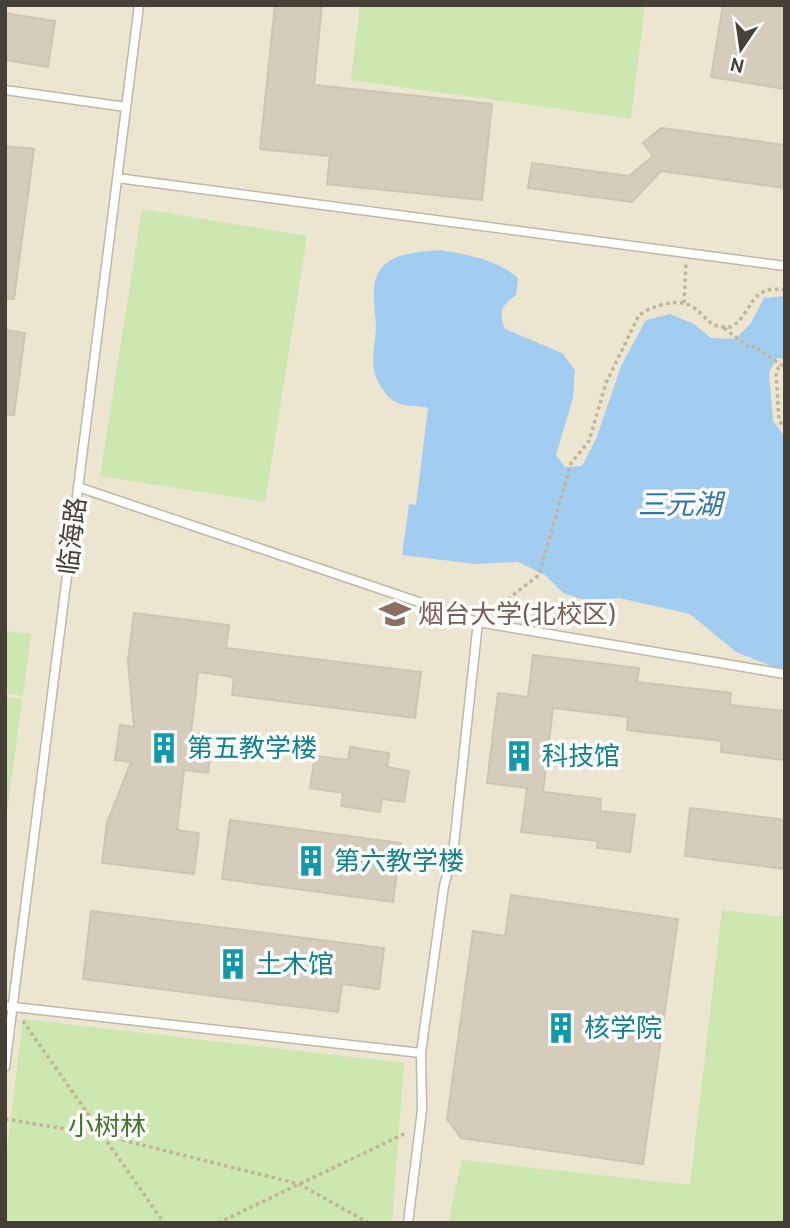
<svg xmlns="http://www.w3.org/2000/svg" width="790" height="1228" viewBox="0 0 790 1228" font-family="Cabin,'Noto Sans SC',sans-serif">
	<rect width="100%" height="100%" fill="#f3f0e6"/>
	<path fill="#ece5d0" d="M5 5H785V1223H5Z"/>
	<path fill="#cce7af" d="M360 5H645L631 119 351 80Z
		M142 209 307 236 265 502 100 476Z
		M5 631 31 634 23 696 5 693Z
		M5 697 22 699 5 828Z
		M722 910 785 917V1223H448L462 1160 690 1185Z
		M23 1019 404 1063 392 1223H5V1165Z"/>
	<path fill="#a3cdf0" d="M440 250C468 255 496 259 518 278L516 295C501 306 498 311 505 329L562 353 575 370 573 398 556 455 565 467 582 466 596 439 621 366 646 320 670 314 694 324 711 338 735 339 751 323 764 298 785 296V359L777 358 769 372 773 421 785 437V668L774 667 736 652 690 614 619 598 587 601 563 593 545 575 518 562 475 564 402 555 409 504 416 505 428 408C419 405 404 407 396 402 388 399 379 385 376 377 370 360 375 345 376 328 376 311 369 285 380 270 392 252 421 252 440 250Z"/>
	<path fill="#d5ccbc" stroke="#cfc4af" stroke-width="2" d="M275 5H322L314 85 492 104 482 200 327 184 330 156 260 149Z
		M723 5H785V89L711 77Z
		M5 13 55 21 48 67 5 60Z
		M661 128 785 145V188L661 171 632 202 528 188 532 163 629 176 653 156 643 143Z
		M5 146 34 149 14 299H5Z
		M5 330 25 333 14 415 5 414Z
		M134 613 229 625 226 648 421 672 415 718 232 695 234 677 198 672 191 733 213 736 208 773 184 770 177 830 199 833 194 874 102 863 107 823 131 762 115 760 120 725 134 727 128 661Z
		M533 655 639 668 637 682 731 693 730 705 785 711V760L721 752 722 741 627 730 628 717 553 708 543 792 601 799 600 811 635 815 630 852 597 848 598 841 521 832 527 788 487 783 498 693 528 697Z
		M350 747 389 753 387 767 409 771 404 802 382 799 380 812 341 806 343 793 310 788 315 756 348 760Z
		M690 808 785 820V869L685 856Z
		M230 820 401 843 393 902 222 879Z
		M511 895 678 919 643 1164 461 1138 447 1119 473 931 505 936Z
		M91 911 384 948 379 989 342 984 338 1012 83 979Z"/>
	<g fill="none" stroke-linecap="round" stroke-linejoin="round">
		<defs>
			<path id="service" d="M5 90 126 107
				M117 178 785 266
				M78 487 478 622
				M5 1006 421 1053
				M5 1067 139 5
				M408 1223 422 1110 421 1053 444 886 453 854 478 622 785 674"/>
		</defs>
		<use href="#service" stroke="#beb8a9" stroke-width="11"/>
		<path stroke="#c0b49a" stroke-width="3.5" stroke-dasharray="3.5 3.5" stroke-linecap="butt" d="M684 303 686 263
			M724 328 751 349 754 346 781 365
			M785 366 781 365 776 371 779 421 785 428
			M491 612 539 575 571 463 589 441 606 383 639 315C652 306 678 297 693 307 709 318 707 328 731 327 755 312 748 284 785 290
			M23 1021 164 1223
			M5 1119 102 1135 299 1184 369 1223
			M218 1223 406 1133"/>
		<use href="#service" stroke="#fff" stroke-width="8"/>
	</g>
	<defs>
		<symbol id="university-bare" viewBox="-9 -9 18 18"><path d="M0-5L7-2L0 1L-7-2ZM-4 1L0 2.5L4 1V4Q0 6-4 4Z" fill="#8d6e63" stroke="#fff" stroke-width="2.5" paint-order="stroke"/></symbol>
		<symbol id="building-bare" viewBox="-9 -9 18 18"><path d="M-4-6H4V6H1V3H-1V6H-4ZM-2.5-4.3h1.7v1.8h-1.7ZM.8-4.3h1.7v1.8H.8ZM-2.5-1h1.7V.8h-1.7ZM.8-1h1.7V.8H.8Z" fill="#0f9aa8" stroke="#fff" stroke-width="2.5" paint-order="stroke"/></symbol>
	</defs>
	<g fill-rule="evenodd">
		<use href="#university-bare" x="373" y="592" width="44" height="44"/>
		<use href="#building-bare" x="142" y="726" width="44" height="44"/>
		<use href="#building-bare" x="497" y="734" width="44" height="44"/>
		<use href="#building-bare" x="289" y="839" width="44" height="44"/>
		<use href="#building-bare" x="211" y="942" width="44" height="44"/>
		<use href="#building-bare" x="539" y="1006" width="44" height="44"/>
	</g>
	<g text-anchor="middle" stroke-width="7" stroke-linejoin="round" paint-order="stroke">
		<g font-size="26" fill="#464036" stroke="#fff">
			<text transform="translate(72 536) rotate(-83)" y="9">临海路</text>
		</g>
		<g font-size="26" fill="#785e54" stroke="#fff" text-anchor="start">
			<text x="418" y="623">烟台大学(北校区)</text>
		</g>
		<g font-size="26" fill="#0d838f" stroke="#fff" text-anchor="start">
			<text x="187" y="757">第五教学楼</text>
			<text x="542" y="765">科技馆</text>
			<text x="334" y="870">第六教学楼</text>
			<text x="256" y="973">土木馆</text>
			<text x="584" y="1037">核学院</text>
		</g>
		<g font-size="26" fill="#447729" stroke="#fff">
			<text x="107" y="1135">小树林</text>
		</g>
		<g font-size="28" font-style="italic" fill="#2f75b1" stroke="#fff">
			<text x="680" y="514">三元湖</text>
		</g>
	</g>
	<rect width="790" height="1228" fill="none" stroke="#464036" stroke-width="14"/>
	<g transform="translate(741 49) rotate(193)" stroke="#ffffff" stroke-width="5" paint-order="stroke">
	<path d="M0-5L12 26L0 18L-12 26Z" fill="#464036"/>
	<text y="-10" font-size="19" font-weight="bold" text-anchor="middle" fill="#464036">N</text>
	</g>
</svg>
